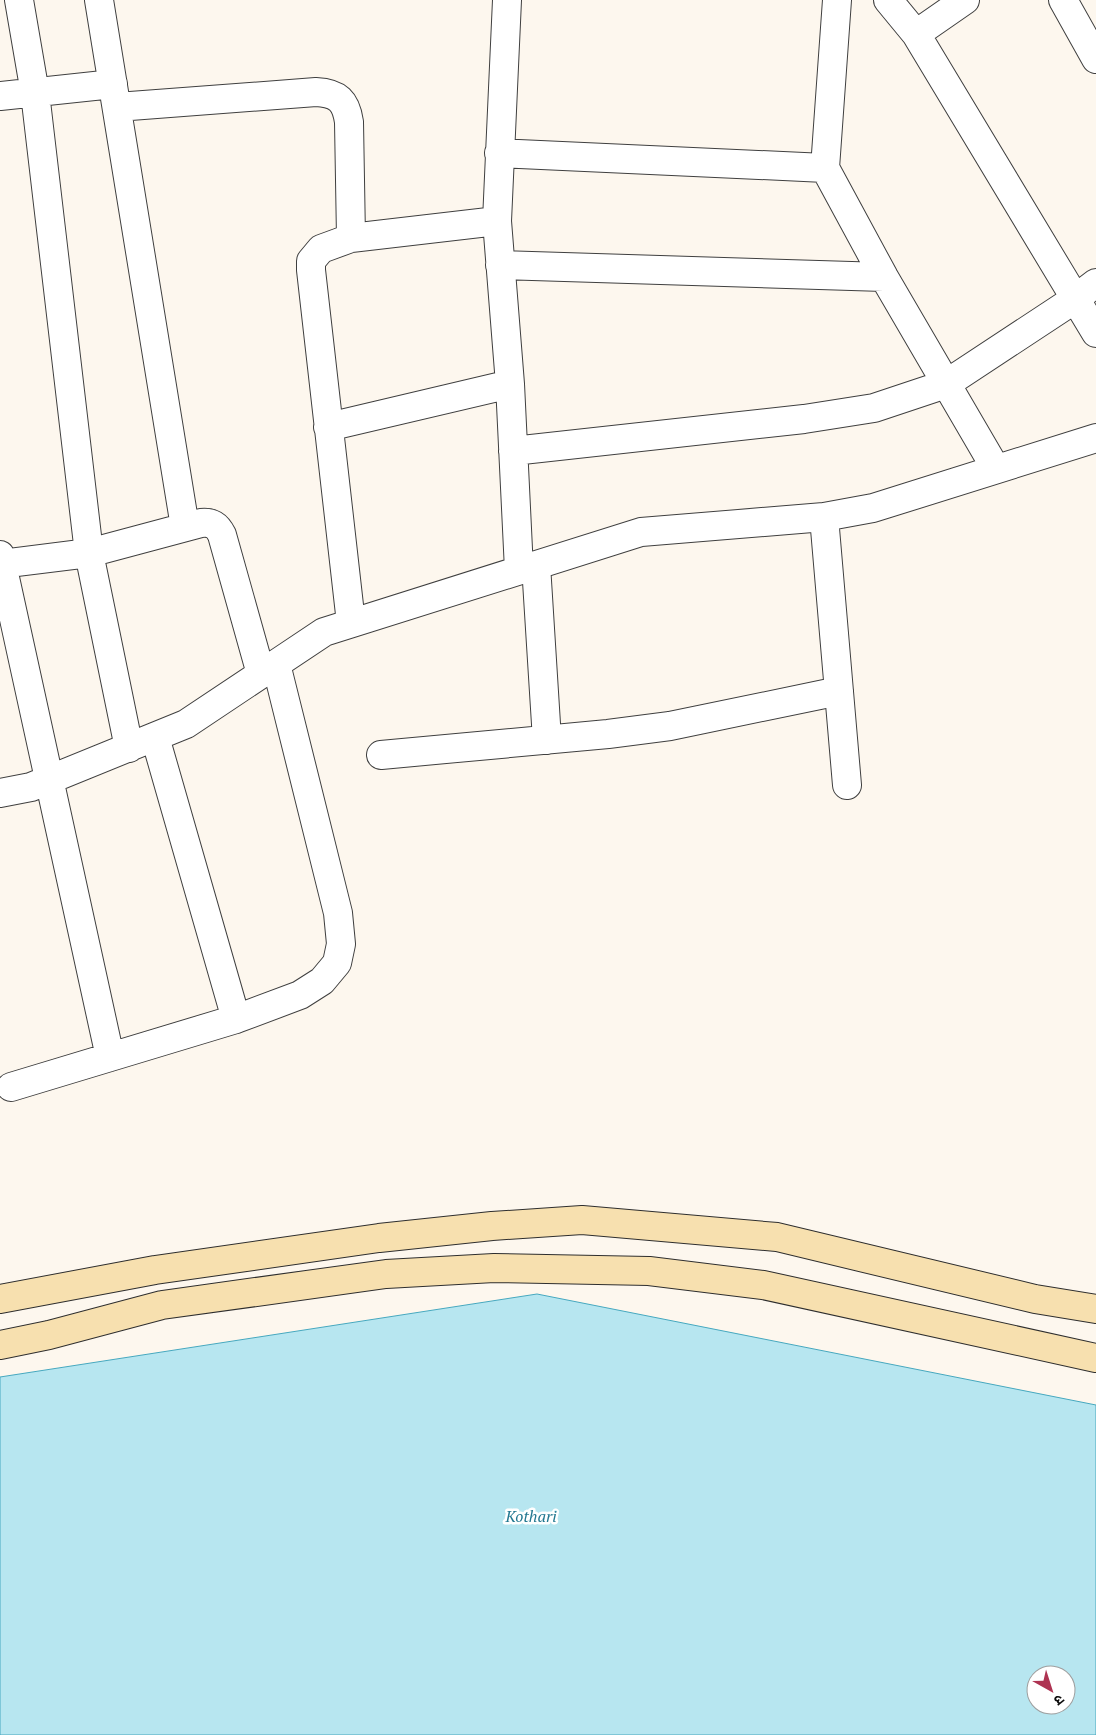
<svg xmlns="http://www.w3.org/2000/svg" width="1096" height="1735" viewBox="0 0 1096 1735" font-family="'PT Serif','Noto Sans Devanagari',serif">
	<rect width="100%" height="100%" fill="#fdf7ee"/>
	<path fill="#b7e6f0" stroke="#46a8bf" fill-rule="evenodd" d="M537 1294 1096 1405V1735H0V1377ZM1036 1675H1066V1705H1036Z"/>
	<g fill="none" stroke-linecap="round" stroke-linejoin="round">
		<defs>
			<path id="minor" d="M19 0 35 93 89 553 129 748
				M99 0 185 527
				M507 0 497 221 510 384 519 570
				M837 0 825 168 884 277 996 469
				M888 0 916 34 1096 333
				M1063 0 1096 59
				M916 34 965 0
				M0 96 113 84
				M117 107 316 92C338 93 346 101 349 122L351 238
				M499 153 825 168
				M500 265 884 277
				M328 427 510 384
				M513 451 804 419 874 408 946 384 1075 299 1096 283
				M824 517 847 785
				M0 555 110 1057
				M0 564 89 553 201 523C212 522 217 525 222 535L261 674
				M536 565 547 740
				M351 623 311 270V261L321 249 351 238 497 221
				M155 737 236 1019
				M381 755 608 734 670 726 839 691
				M0 793 31 787 186 724 324 632 641 532 824 517 873 508 1096 438
				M11 1087 236 1019 300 995 322 981 337 963 341 944 338 913 276 664"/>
			<path id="secondary" d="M0 1299 155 1270 379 1238 492 1226 582 1220 777 1237 1035 1299 1096 1309
				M0 1345 49 1335 162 1305 386 1274 494 1268 649 1271 763 1285 1096 1358"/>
		</defs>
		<use href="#minor" stroke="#3f3f3f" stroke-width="30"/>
		<use href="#secondary" stroke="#2e2e2e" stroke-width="30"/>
		<use href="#minor" stroke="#fff" stroke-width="28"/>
		<use href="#secondary" stroke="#f7e0af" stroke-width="28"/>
	</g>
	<g text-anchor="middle" stroke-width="5" stroke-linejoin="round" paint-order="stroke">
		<g font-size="16" font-style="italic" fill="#237891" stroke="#fff">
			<text x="531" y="1522">Kothari</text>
		</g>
	</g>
	<g transform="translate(1051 1690) rotate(141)"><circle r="24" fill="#ffffff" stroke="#9e9e9e"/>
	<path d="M0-4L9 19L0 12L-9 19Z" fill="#ae3352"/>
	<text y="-8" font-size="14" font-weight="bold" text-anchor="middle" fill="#0c0c0c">उ</text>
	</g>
</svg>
